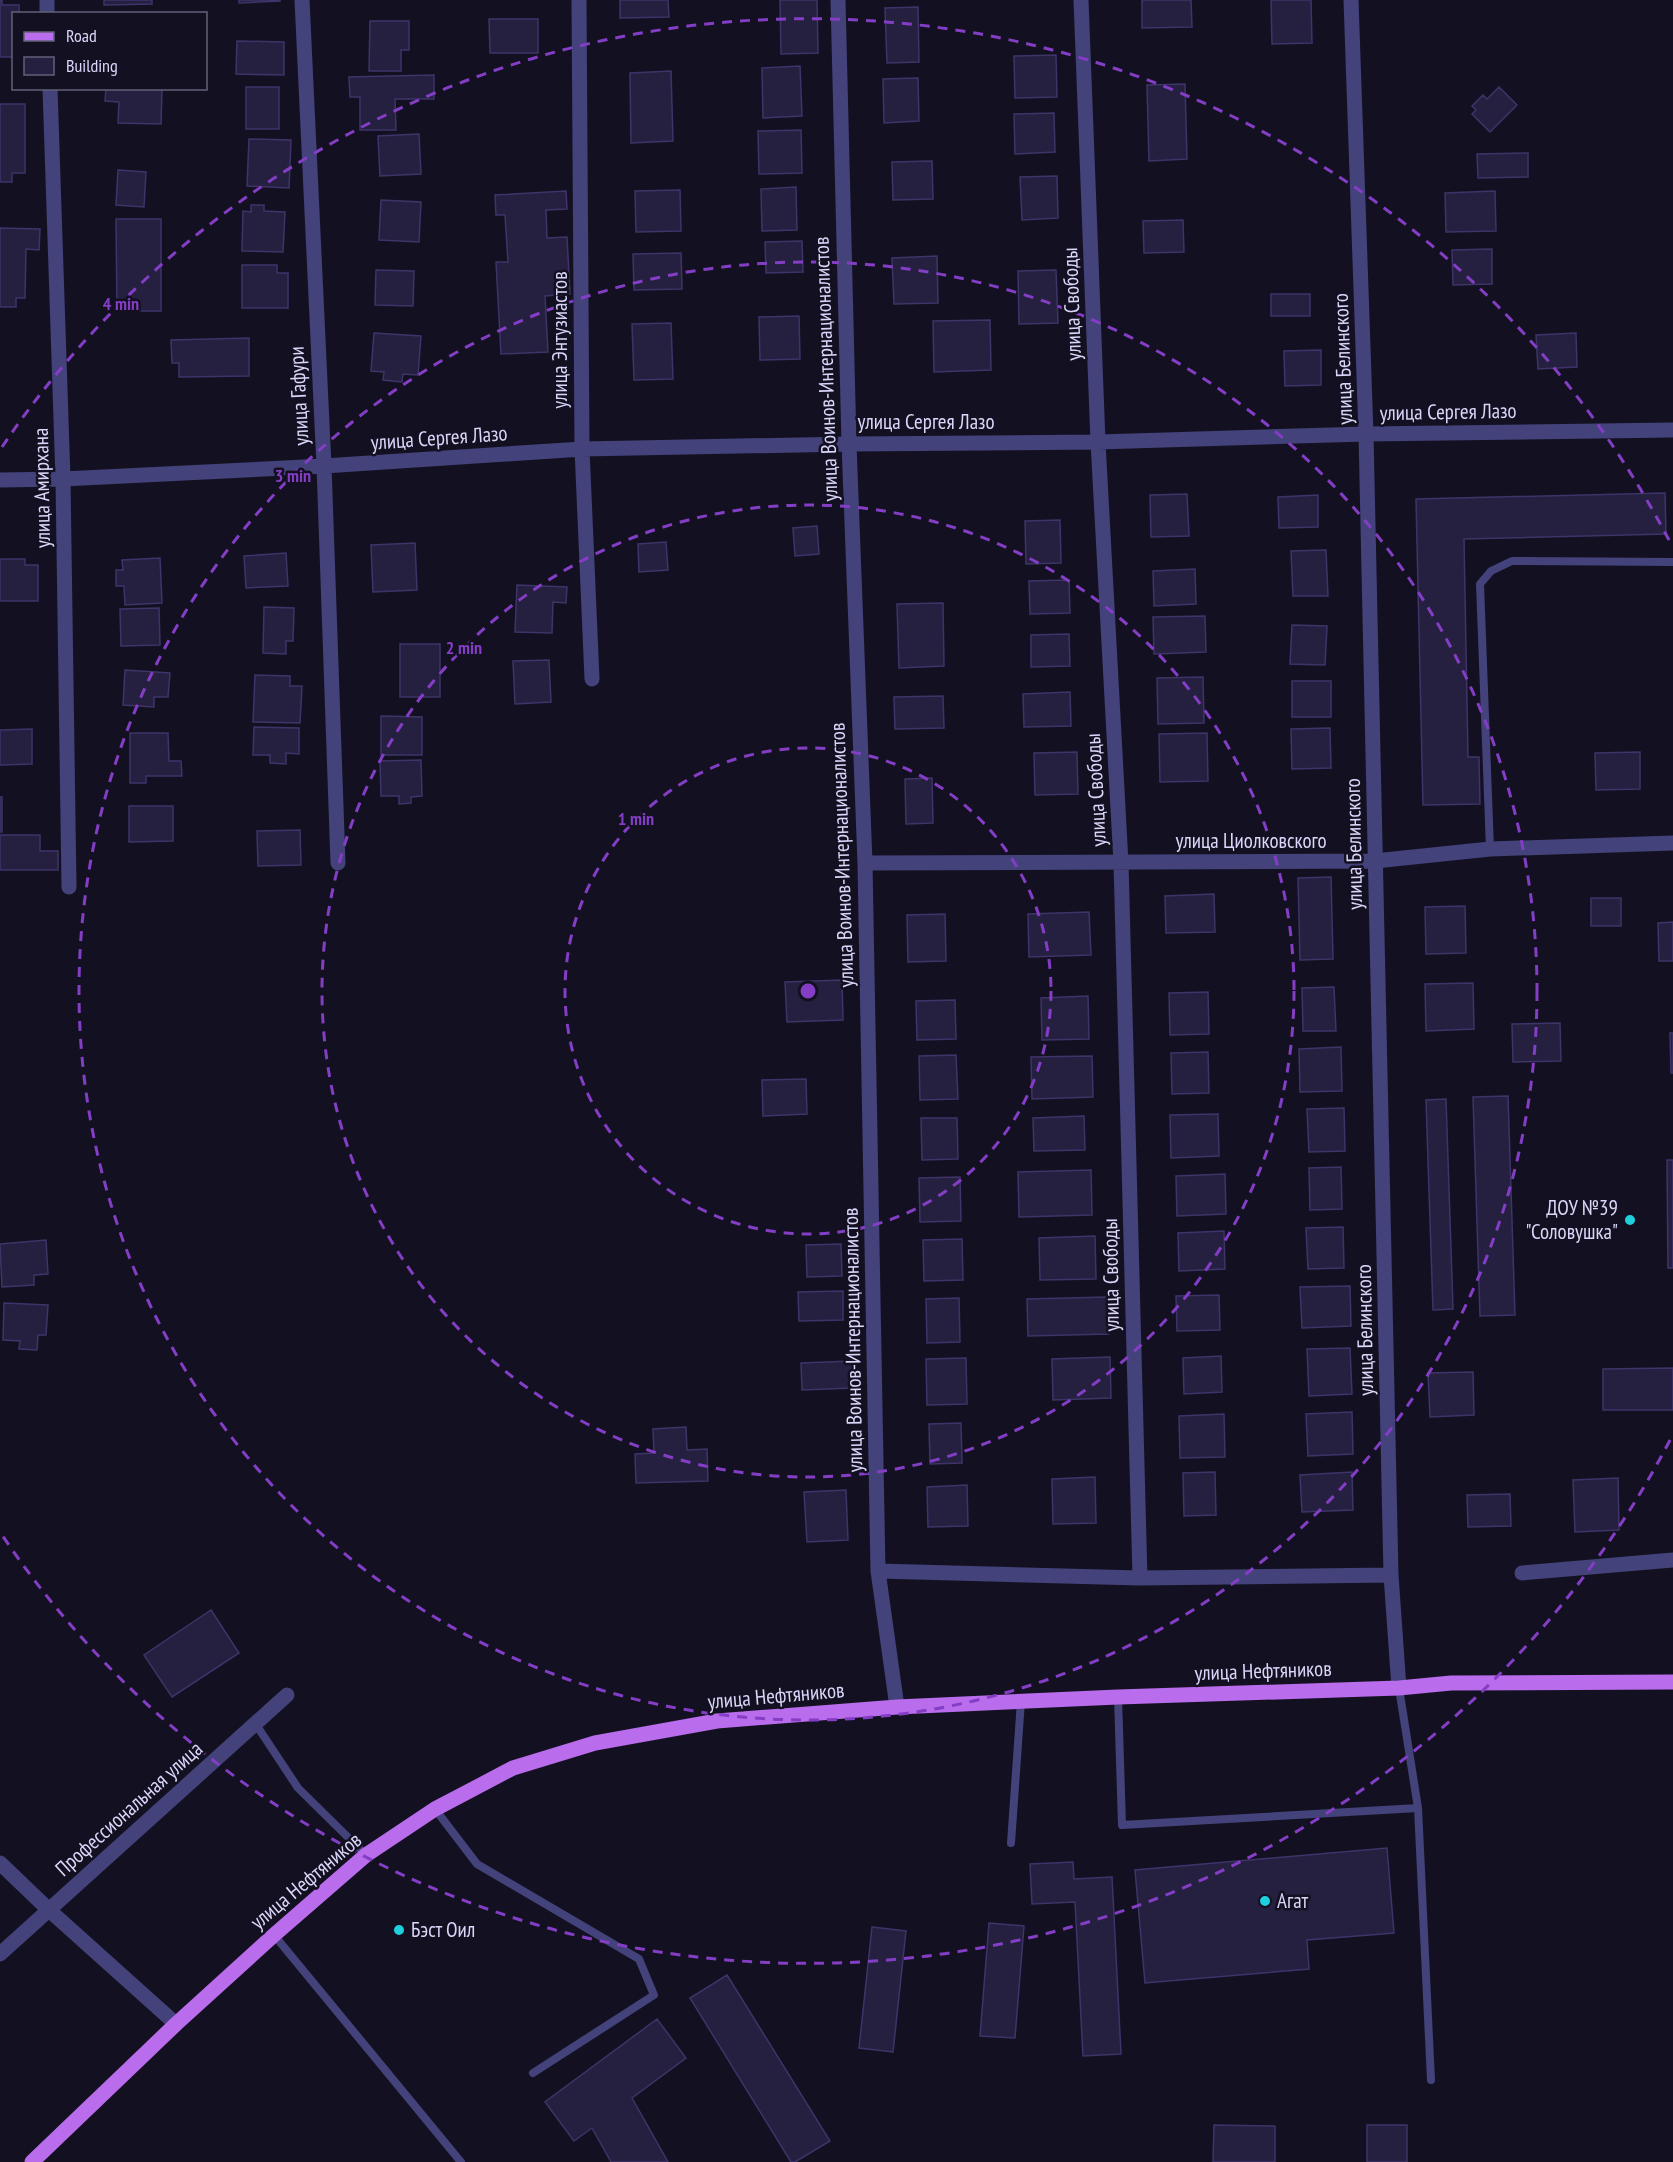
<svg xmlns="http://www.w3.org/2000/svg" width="1673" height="2162" viewBox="0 0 1673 2162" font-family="'PT Sans Narrow',sans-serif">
	<rect width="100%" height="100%" fill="#131121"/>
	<path fill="#251f40" stroke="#3e3469" stroke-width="1.5" d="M0 0H2V5H19V14H14V57H0Z
		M104 0H152V4L104 5Z
		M239 0H280V1L239 3Z
		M620 0H668L669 17 620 18Z
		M780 0H817L818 53 781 54Z
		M1142 0H1191L1192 27 1142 28Z
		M1271 0H1311L1312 43 1272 44Z
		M918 7 919 62 887 63 885 8Z
		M489 19H538V53H490Z
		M370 21H409V50H401V71H369Z
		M237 41 284 42V75L236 74Z
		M1056 55 1057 97 1015 98 1014 56Z
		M800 66 802 116 763 118 762 68Z
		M671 71 673 141 631 143 630 73Z
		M434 75V99H395L396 130H360V97H350L349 77Z
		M918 78 919 121 884 123 883 79Z
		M1185 84 1187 159 1149 161 1147 85Z
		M246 87H279V129H246Z
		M1499 87 1517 105 1490 132 1472 114 1476 110 1472 106 1483 95 1487 99Z
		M106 88 162 89 161 124 118 123 119 102 105 101Z
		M0 104H25V173H12V182H0Z
		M1054 113 1055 152 1015 154 1014 114Z
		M801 130 802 173 759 174 758 131Z
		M419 134 421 174 380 176 378 136Z
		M249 139 291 140 289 188 247 186Z
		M1528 153V177L1478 178 1477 154Z
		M932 161 933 199 893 200 892 162Z
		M118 170 146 172 144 207 116 205Z
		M1057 176 1058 218 1022 220 1020 177Z
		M796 187 797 230 762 231 761 189Z
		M680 190 681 231 636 232 635 191Z
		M566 191 567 209 546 210 547 238 567 237 570 294 545 296 548 352 501 354 496 262H508L505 215H496L495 195Z
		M1495 191 1496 231 1446 232 1445 193Z
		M381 200 421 202 419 242 379 240Z
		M251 205H264V211L285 212 283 252 242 251 243 211 251 212Z
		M116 219H161V311H117Z
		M1183 220 1184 252 1144 253 1143 221Z
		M0 228 40 229 39 250 26 249 25 298H16V307H0Z
		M802 241 803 272 766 273 765 242Z
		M1492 249V284L1453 285 1452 250Z
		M681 253 682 289 634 290 633 254Z
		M937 256 938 303 894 304 892 258Z
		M242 265H277V273H288V308H242Z
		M376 270 414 271 413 306 375 305Z
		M1056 270 1058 323 1019 324 1018 271Z
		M1271 294H1310V316H1271Z
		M799 316 800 359 760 360 759 317Z
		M990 320 991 370 934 372 933 321Z
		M671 323 673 379 634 380 632 324Z
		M374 333 421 336 418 375 403 374 402 382 383 380 384 372 371 371Z
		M1576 333 1577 367 1538 369 1536 335Z
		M249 338V376L179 377V363H172L171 340Z
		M1321 350V385L1285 386 1284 351Z
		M1665 493 1666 534 1464 539 1468 757H1479L1480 804 1423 805 1416 499Z
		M1187 494 1189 536 1151 537 1150 495Z
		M1318 495V527L1279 528 1278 497Z
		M1060 520 1061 563 1026 564 1025 521Z
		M817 526 819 554 795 556 793 528Z
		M666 542 668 570 639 572 638 544Z
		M415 543 417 590 373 592 371 545Z
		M1326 550 1328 596H1293L1291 551Z
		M286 553 288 586 246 588 244 556Z
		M160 558 162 603 125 605 124 586H116V570H123L122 560Z
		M0 559H25V565H38V601H0Z
		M1195 569 1196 604 1154 606 1153 571Z
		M1069 580 1070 613 1030 614 1029 581Z
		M517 585 567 587 566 603 553 602 552 633 515 632Z
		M943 603 944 666 899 668 897 604Z
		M264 607 294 608 293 641H286V654L263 653Z
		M159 608 160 645 121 646 120 609Z
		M1205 616 1206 652 1154 654 1153 617Z
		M1292 625 1327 626 1325 665 1290 664Z
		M1069 634 1070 666 1031 667V635Z
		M400 644H440V697H400Z
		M549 660 551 702 515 704 513 661Z
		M125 670 170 673 168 697H154V707L123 705Z
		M255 675 290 676V686H302L300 723 253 722Z
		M1203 677 1204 723 1158 724 1157 678Z
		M1292 681H1331V717H1292Z
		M1070 692 1071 726 1024 727 1023 694Z
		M943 696 944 728 895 729 894 697Z
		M381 716 422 717V755H381Z
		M254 727 299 728V754L286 753V764L270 763V755H253Z
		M1330 728 1331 768 1292 769 1291 729Z
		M32 729V764L0 765V730Z
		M130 733H168L169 761H181L182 776H146V783H130Z
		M1207 733 1208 781 1160 782 1159 734Z
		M1077 752 1078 794 1035 795 1034 753Z
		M1640 752V789L1596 790 1595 753Z
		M421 760 422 796 411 797V803L399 804V796H381L380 761Z
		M932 778 933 823 906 824 905 779Z
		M0 797H2V832H0Z
		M129 806H173V841L129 842Z
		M300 830 301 865 258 866 257 831Z
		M0 835H40V851H58V870H0Z
		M1331 877 1333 959 1300 960 1298 878Z
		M1214 894 1215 932 1166 933 1165 896Z
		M1591 898H1621V926H1591Z
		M1465 906 1466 953 1426 954 1425 907Z
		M1089 912 1091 955 1029 957 1028 914Z
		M945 914 946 961 908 962 907 915Z
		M1673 922V961H1659L1658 923Z
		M842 980 843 1020 787 1022 785 982Z
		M1473 983 1474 1029 1426 1031 1425 984Z
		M1334 987 1336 1031H1303L1302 988Z
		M1208 992 1209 1034 1170 1035 1169 993Z
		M1088 996 1089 1039 1042 1040 1041 998Z
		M955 1000 956 1039 917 1040 916 1001Z
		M1560 1023 1561 1061 1513 1062 1512 1024Z
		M1670 1033H1673V1073H1671Z
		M1341 1047 1342 1091 1300 1092 1299 1049Z
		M1208 1052 1209 1093 1172 1094 1171 1053Z
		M956 1055 958 1099 920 1100 919 1056Z
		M1092 1056 1093 1097 1032 1099 1031 1057Z
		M806 1079 807 1114 763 1116 762 1080Z
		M1508 1096 1515 1315 1480 1316 1473 1097Z
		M1446 1099 1453 1309 1433 1310 1426 1100Z
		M1344 1108 1345 1151 1309 1152 1307 1109Z
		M1218 1114 1219 1156 1171 1158 1170 1115Z
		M1084 1116 1085 1150 1034 1151 1033 1118Z
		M921 1118H957L958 1159 922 1160Z
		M1667 1160H1673V1268H1668Z
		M1341 1167 1342 1209 1310 1210 1309 1168Z
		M1091 1170 1092 1215 1019 1217 1018 1172Z
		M1225 1174 1226 1214 1177 1216 1176 1176Z
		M960 1177 961 1221 920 1222 919 1178Z
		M1343 1227 1344 1268 1308 1269 1306 1228Z
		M1224 1231 1225 1269 1179 1271 1178 1233Z
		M1095 1236 1096 1279 1040 1280 1039 1238Z
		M962 1239 963 1280 924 1281 923 1240Z
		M46 1240 48 1274 34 1275V1285L2 1287 0 1244Z
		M841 1244 842 1276 807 1277 806 1245Z
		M1350 1286 1351 1326 1302 1328 1300 1287Z
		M843 1291V1320L799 1321 798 1292Z
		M1219 1295 1220 1330 1177 1331 1176 1296Z
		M1108 1297 1109 1334 1028 1336 1027 1299Z
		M959 1298 960 1342 927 1343 926 1299Z
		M4 1303 48 1305 46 1335H38L37 1350 19 1349 20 1341 3 1340Z
		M1350 1348 1352 1394 1309 1396 1307 1349Z
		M1221 1356 1222 1392 1184 1394 1183 1358Z
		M1110 1357 1111 1398 1053 1400 1052 1359Z
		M966 1358 967 1404 927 1405 926 1359Z
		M852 1361V1388L802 1390 801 1363Z
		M1673 1368V1410H1603V1369Z
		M1473 1372 1474 1415 1430 1417 1428 1373Z
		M1352 1412 1353 1454 1308 1456 1306 1414Z
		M1224 1414 1225 1457 1180 1458 1179 1416Z
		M961 1423 962 1463 930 1464 929 1424Z
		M686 1427 687 1450 707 1449 708 1481 636 1483 635 1454 654 1453 653 1429Z
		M1215 1472 1216 1515 1184 1516 1183 1473Z
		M1352 1472 1353 1510 1302 1512 1300 1475Z
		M1095 1477 1096 1523 1053 1524 1052 1479Z
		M1618 1478 1619 1530 1575 1532 1573 1480Z
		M967 1485 968 1526 928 1527 927 1487Z
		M846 1490 848 1540 807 1542 804 1492Z
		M1510 1494 1511 1526 1468 1527 1467 1495Z
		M211 1610 239 1653 172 1697 144 1655Z
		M1387 1848 1394 1933 1307 1940 1309 1969 1145 1983 1135 1870Z
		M1073 1862 1074 1879 1112 1877 1121 2054 1083 2056 1075 1902 1032 1904 1030 1864Z
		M989 1923 1024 1926 1015 2038 980 2036Z
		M872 1927 906 1931 893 2052 859 2048Z
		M727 1975 830 2141 795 2162H791L690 1998Z
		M657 2019 686 2058 632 2098 668 2162H611L592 2128 574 2141 545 2102Z
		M1214 2125 1275 2126V2162H1213Z
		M1367 2125H1407V2162H1367Z"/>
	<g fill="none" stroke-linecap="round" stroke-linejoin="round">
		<path stroke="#43427a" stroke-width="8" d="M1490 849 1480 584 1491 571 1512 561 1673 562
			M1399 1688 1418 1808 1431 2080
			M1118 1697 1122 1825 1418 1808
			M255 1723 298 1788 366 1855
			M435 1809 477 1864 639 1959 654 1995 533 2073
			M1011 1843 1021 1701
			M274 1935 461 2162"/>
		<path stroke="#43427a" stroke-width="15" d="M47 0V14
			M302 0 324 466 338 863
			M579 0 582 449 592 679
			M838 0 849 444 865 863 878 1571 897 1707
			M1081 0 1098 442 1121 863 1140 1578
			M1351 0 1366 434 1391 1575 1399 1688
			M50 88 63 479 69 887
			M0 480 63 479 324 466 582 449 849 444 1098 442 1366 434 1673 430
			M865 863 1375 861 1490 849 1673 843
			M878 1571 1140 1578 1391 1575
			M1522 1573 1673 1560
			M0 1863 49 1910 176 2024
			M0 1954 287 1695"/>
		<path stroke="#b96ceb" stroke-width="15" d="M32 2162 176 2024 274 1935 366 1855 435 1809 513 1768 595 1743 717 1721 897 1707 1118 1697 1399 1688 1451 1683 1673 1682"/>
	</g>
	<g fill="none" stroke="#843dc5" stroke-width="3" stroke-dasharray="10 8">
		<circle cx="808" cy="991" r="243"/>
		<circle cx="808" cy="991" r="486"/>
		<circle cx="808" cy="991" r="729"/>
		<path d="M1670 1440A972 972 0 0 1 2 1535M2 447A972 972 0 0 1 1670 542"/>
	</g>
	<g fill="#1ecfde" stroke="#131121" stroke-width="2">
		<circle cx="1630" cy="1220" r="6"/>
		<circle cx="1265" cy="1901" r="6"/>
		<circle cx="399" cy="1930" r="6"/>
	</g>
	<g text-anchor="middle" stroke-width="5" stroke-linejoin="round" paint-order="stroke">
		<g font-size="21" fill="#dad6fa" stroke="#131121">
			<text transform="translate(1072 304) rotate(-92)" y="7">улица Свободы</text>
			<text transform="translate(560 340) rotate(-90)" y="7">улица Энтузиастов</text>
			<text transform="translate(1343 359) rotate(-92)" y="7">улица Белинского</text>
			<text transform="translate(826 369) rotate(-92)" y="7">улица Воинов-Интернационалистов</text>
			<text transform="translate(299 396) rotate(-93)" y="7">улица Гафури</text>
			<text transform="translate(1448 412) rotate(-1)" y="7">улица Сергея Лазо</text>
			<text x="926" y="429">улица Сергея Лазо</text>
			<text transform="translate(439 438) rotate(-4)" y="7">улица Сергея Лазо</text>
			<text transform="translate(42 488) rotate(-91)" y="7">улица Амирхана</text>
			<text transform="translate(1096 790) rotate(-93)" y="7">улица Свободы</text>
			<text x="1251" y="848">улица Циолковского</text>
			<text transform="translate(1354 844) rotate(-91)" y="7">улица Белинского</text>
			<text transform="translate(842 855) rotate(-92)" y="7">улица Воинов-Интернационалистов</text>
			<text transform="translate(1111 1275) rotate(-91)" y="7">улица Свободы</text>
			<text transform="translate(1365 1330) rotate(-91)" y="7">улица Белинского</text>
			<text transform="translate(853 1340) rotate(-91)" y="7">улица Воинов-Интернационалистов</text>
			<text transform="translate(1263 1671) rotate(-2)" y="7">улица Нефтяников</text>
			<text transform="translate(776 1696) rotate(-5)" y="7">улица Нефтяников</text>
			<text transform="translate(129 1809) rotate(-42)" y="7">Профессиональная улица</text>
			<text transform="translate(306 1881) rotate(-40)" y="7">улица Нефтяников</text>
		</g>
		<g font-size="21" fill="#dad6fa" stroke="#131121" text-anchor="start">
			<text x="1618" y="1215" text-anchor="end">ДОУ №39<tspan x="1618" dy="24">"Соловушка"</tspan></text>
			<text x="1277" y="1908">Агат</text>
			<text x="411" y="1937">Бэст Оил</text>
		</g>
	</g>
	<circle cx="808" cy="991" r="9" fill="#843dc5" stroke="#131121" stroke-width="3"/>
	<g font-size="18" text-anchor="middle" font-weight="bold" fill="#843dc5" stroke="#131121" stroke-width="5" stroke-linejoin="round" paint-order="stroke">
		<text x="121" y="310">4 min</text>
		<text x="293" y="482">3 min</text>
		<text x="464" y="654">2 min</text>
		<text x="636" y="825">1 min</text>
	</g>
	<rect x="12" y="12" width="195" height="78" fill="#131121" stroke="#636078" stroke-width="1.5"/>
	<rect x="24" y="32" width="30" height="9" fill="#b96ceb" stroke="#636078" stroke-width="1.5"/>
	<text x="66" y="42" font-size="18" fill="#dad6fa">Road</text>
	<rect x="24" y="57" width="30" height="18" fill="#251f40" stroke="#636078" stroke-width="1.5"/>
	<text x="66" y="72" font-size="18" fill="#dad6fa">Building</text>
</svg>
